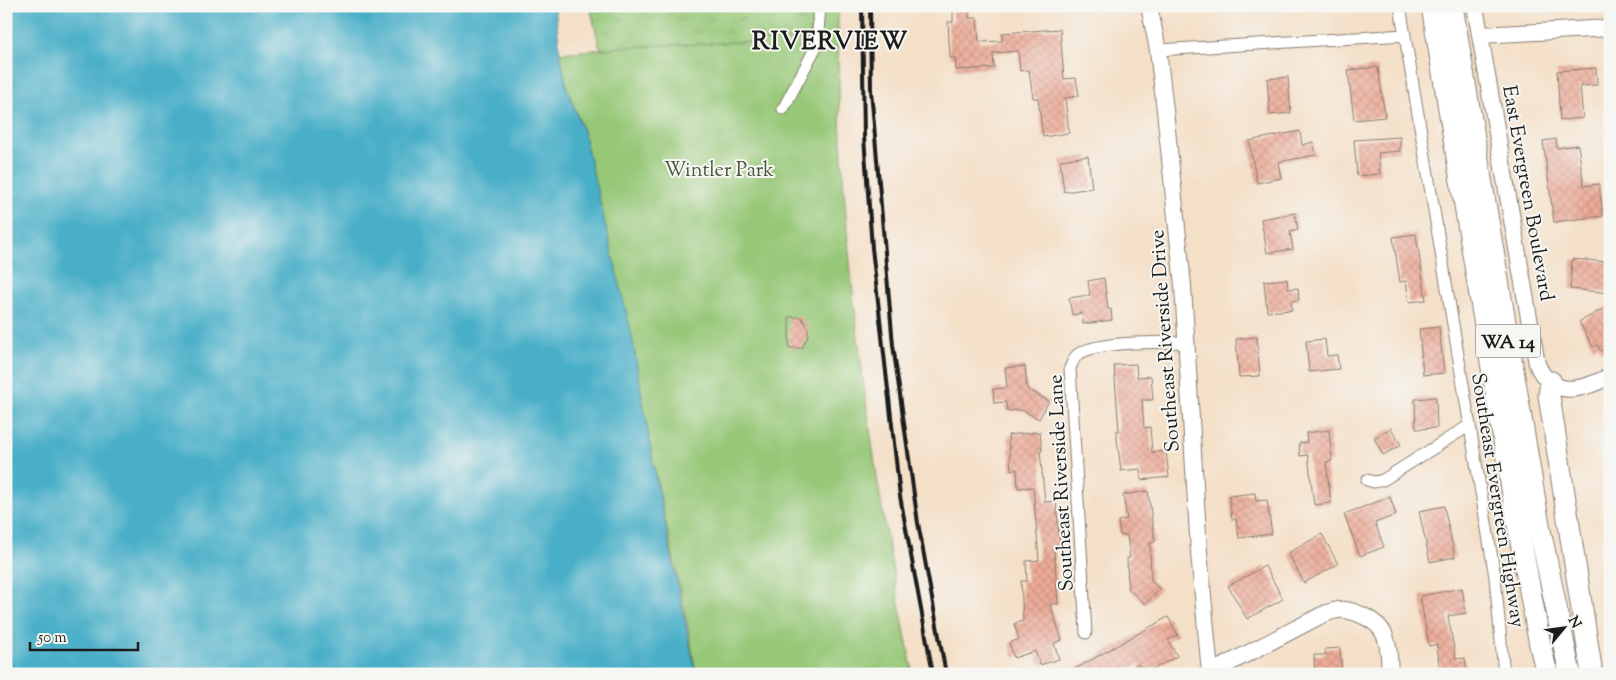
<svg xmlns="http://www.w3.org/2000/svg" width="1616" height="680" viewBox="0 0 1616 680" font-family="'Sorts Mill Goudy',serif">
	<defs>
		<pattern id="grass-tufts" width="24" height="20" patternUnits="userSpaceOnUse" patternTransform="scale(1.25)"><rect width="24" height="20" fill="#97c878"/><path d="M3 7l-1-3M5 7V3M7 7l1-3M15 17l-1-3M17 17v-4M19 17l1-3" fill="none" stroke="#82ab67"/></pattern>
		<pattern id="building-cross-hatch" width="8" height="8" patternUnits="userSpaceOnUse" patternTransform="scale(1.25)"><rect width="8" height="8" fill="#edab98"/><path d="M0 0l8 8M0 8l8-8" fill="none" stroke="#cb9382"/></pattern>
	</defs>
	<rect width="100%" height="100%" fill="#f6f6f2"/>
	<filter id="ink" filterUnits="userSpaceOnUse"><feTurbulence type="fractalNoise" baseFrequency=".02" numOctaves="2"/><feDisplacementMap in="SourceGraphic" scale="10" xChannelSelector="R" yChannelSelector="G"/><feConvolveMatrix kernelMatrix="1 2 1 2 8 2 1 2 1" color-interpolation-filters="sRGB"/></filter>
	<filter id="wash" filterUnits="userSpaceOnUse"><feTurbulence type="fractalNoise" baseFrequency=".0096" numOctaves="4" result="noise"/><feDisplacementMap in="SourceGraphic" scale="20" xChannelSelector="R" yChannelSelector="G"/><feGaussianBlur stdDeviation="1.12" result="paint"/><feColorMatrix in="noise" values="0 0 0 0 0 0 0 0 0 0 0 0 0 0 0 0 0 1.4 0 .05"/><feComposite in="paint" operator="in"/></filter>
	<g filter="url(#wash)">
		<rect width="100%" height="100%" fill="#f4dfc7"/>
		<path fill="url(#grass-tufts)" stroke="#5a724a" d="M590 6H811L812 39 600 49Z"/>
		<path fill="#97c878" stroke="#5a724a" d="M811 6H838C837 164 853 321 877 477 887 543 900 608 913 674H696L688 627 583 131 567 88 560 53 626 47 811 39Z"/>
		<path fill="#48afc8" stroke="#326672" d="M6 6H555L560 53 567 88 583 131 632 336 657 485 696 674H6Z"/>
		<g id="blocks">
			<path fill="url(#building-cross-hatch)" d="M953 11H969V18H977L979 42 1002 41V33L1060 29 1064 79 1076 78 1079 96 1065 98 1069 133 1043 137 1038 98H1033L1029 70 1020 71 1018 51 993 53 994 68 956 70 955 58H950L948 22H953Z
				M1378 67 1385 117 1354 120 1348 70Z
				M1596 68 1597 85 1580 86 1583 118 1560 120 1557 71Z
				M1288 77 1291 113 1270 115 1267 79Z
				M1300 131 1302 145 1313 142 1316 155 1278 162 1281 178 1257 183 1249 141Z
				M1400 137V151L1378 153 1380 174 1357 176 1354 140Z
				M1556 139 1557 148 1578 145 1584 186 1599 184 1603 216 1554 222 1543 141Z
				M1088 156 1092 188 1064 192 1060 160Z
				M1295 213 1298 230 1290 232 1293 249 1267 253 1261 219Z
				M1416 234 1426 300 1409 302 1406 281 1400 282 1393 237Z
				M1572 259 1610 262V293L1570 289Z
				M1104 278 1108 309H1111L1112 320 1083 324 1082 313 1072 315 1069 298 1090 295 1088 281Z
				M1287 279 1288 289 1298 288 1299 300 1291 301 1292 310 1267 312 1264 281Z
				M1610 305V347L1601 351 1597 345 1593 347 1579 322Z
				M789 317H801L808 328V336L802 348H789Z
				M1439 327 1444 373 1423 375 1419 329Z
				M1257 337 1260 376 1239 377 1236 339Z
				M1325 339 1327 356 1337 355 1339 369 1309 372 1306 341Z
				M1136 364 1137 377 1151 376 1153 400H1142L1144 428 1150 427 1152 452 1166 451 1169 477 1141 480 1140 469 1121 471 1116 431H1119L1114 365Z
				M1025 366 1027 389 1049 401 1039 419 1022 410 1007 411 1006 402 994 403 993 389 1007 388 1005 368Z
				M1436 397 1437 428 1416 429 1415 399Z
				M1391 428 1401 445 1383 455 1374 438Z
				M1329 430 1332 461 1326 462 1331 503 1314 505 1308 455 1300 456 1299 443 1307 442 1306 433Z
				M1040 432 1042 451H1040L1045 502 1056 501 1060 547 1054 548 1058 604H1050L1062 640 1054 643 1059 659 1040 665 1035 651 1014 658 1009 643 1019 639 1014 624 1023 621 1021 581H1027L1026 561 1039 560 1033 487 1018 488 1017 469 1011 470 1008 435Z
				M1148 491 1155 542 1150 543 1151 581 1160 589 1145 604 1128 588 1127 558H1130L1127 535H1120L1118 521 1127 519 1123 495Z
				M1255 493 1256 501 1267 500 1272 534 1239 538 1236 519 1232 520 1229 496Z
				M1390 497 1396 515 1375 523 1384 547 1360 556 1344 514Z
				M1444 506 1455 557 1430 562 1419 511Z
				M1322 534 1338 564 1304 583 1288 553Z
				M1265 566 1283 599 1247 619 1228 586Z
				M1462 588 1466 613 1448 616 1456 659 1465 658 1467 674H1440L1437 644 1429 646 1420 596Z
				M1168 617 1178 635 1168 640 1177 656 1144 674 1138 664 1120 674H1066Z
				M1340 648 1342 674H1315L1314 655H1326L1325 649Z"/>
		</g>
	</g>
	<g filter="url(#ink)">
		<use href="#blocks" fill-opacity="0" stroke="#887e72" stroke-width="1"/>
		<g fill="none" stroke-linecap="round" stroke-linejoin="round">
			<defs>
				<path id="street" d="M1400 6 1495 577 1504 674
					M1158 50 1405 35
					M783 109 817 45 820 6
					M1367 480 1374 482 1383 480 1470 425
					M1086 633 1070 368C1072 364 1074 358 1077 355 1096 340 1163 343 1188 342"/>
				<path id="secondary" d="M1149 6 1158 50 1165 110 1183 286 1199 552 1210 673 1322 615C1329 612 1337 609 1345 610 1358 612 1378 621 1384 634 1390 646 1389 661 1390 674
					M1475 6 1537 364C1552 400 1583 390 1610 376
					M1480 35 1610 28"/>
				<path id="highway" d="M1432 6 1519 531 1540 645 1547 674
					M1452 6 1539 525 1570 674
					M1551 382 1549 396 1592 674"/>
			</defs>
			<use href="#street" stroke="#887e72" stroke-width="13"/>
			<use href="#secondary" stroke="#887e72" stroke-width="18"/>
			<use href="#highway" stroke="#887e72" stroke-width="23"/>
			<use href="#street" stroke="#fff" stroke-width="11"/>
			<use href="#secondary" stroke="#fff" stroke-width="16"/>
			<use href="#highway" stroke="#fff" stroke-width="21"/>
			<path stroke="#1c1c1c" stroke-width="4" d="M862 6 864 137 872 248 900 496 933 674
				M870 6 871 90 893 345 918 523 946 674"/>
		</g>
	</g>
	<g text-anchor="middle" stroke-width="4" stroke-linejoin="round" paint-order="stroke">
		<rect fill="#f6f6f2" stroke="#5d5d5c" stroke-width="1" x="1475.5" y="324.5" width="65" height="33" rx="4"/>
		<g font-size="19" font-weight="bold" fill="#1c1c1c">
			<text x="1508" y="348">WA 14</text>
		</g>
		<g font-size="20" fill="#47583c" stroke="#f6f6f2">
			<text x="719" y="176">Wintler Park</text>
		</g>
		<g font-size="20" fill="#1c1c1c" stroke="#f6f6f2">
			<text transform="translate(1529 193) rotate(80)" y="7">East Evergreen Boulevard</text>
			<text transform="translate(1164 341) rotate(-94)" y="7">Southeast Riverside Drive</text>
			<text transform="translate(1060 483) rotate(-93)" y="7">Southeast Riverside Lane</text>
			<text transform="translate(1499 500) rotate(81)" y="7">Southeast Evergreen Highway</text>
		</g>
		<g font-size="25" font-weight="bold" letter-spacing="1" fill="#1c1c1c" stroke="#f6f6f2">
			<text x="830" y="49">RIVERVIEW</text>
		</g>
	</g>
	<rect width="1616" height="680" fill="none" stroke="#f6f6f2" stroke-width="25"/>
	<g transform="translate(1564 628) rotate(61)" stroke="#f6f6f2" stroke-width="4" paint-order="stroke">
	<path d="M0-4L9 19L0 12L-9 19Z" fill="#1c1c1c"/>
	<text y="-8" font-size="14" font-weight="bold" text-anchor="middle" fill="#1c1c1c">N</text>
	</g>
	<path d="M30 642v8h108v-8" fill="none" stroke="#1c1c1c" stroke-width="2.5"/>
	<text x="38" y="642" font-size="15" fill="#1c1c1c" stroke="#f6f6f2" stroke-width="4" paint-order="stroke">50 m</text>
</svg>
